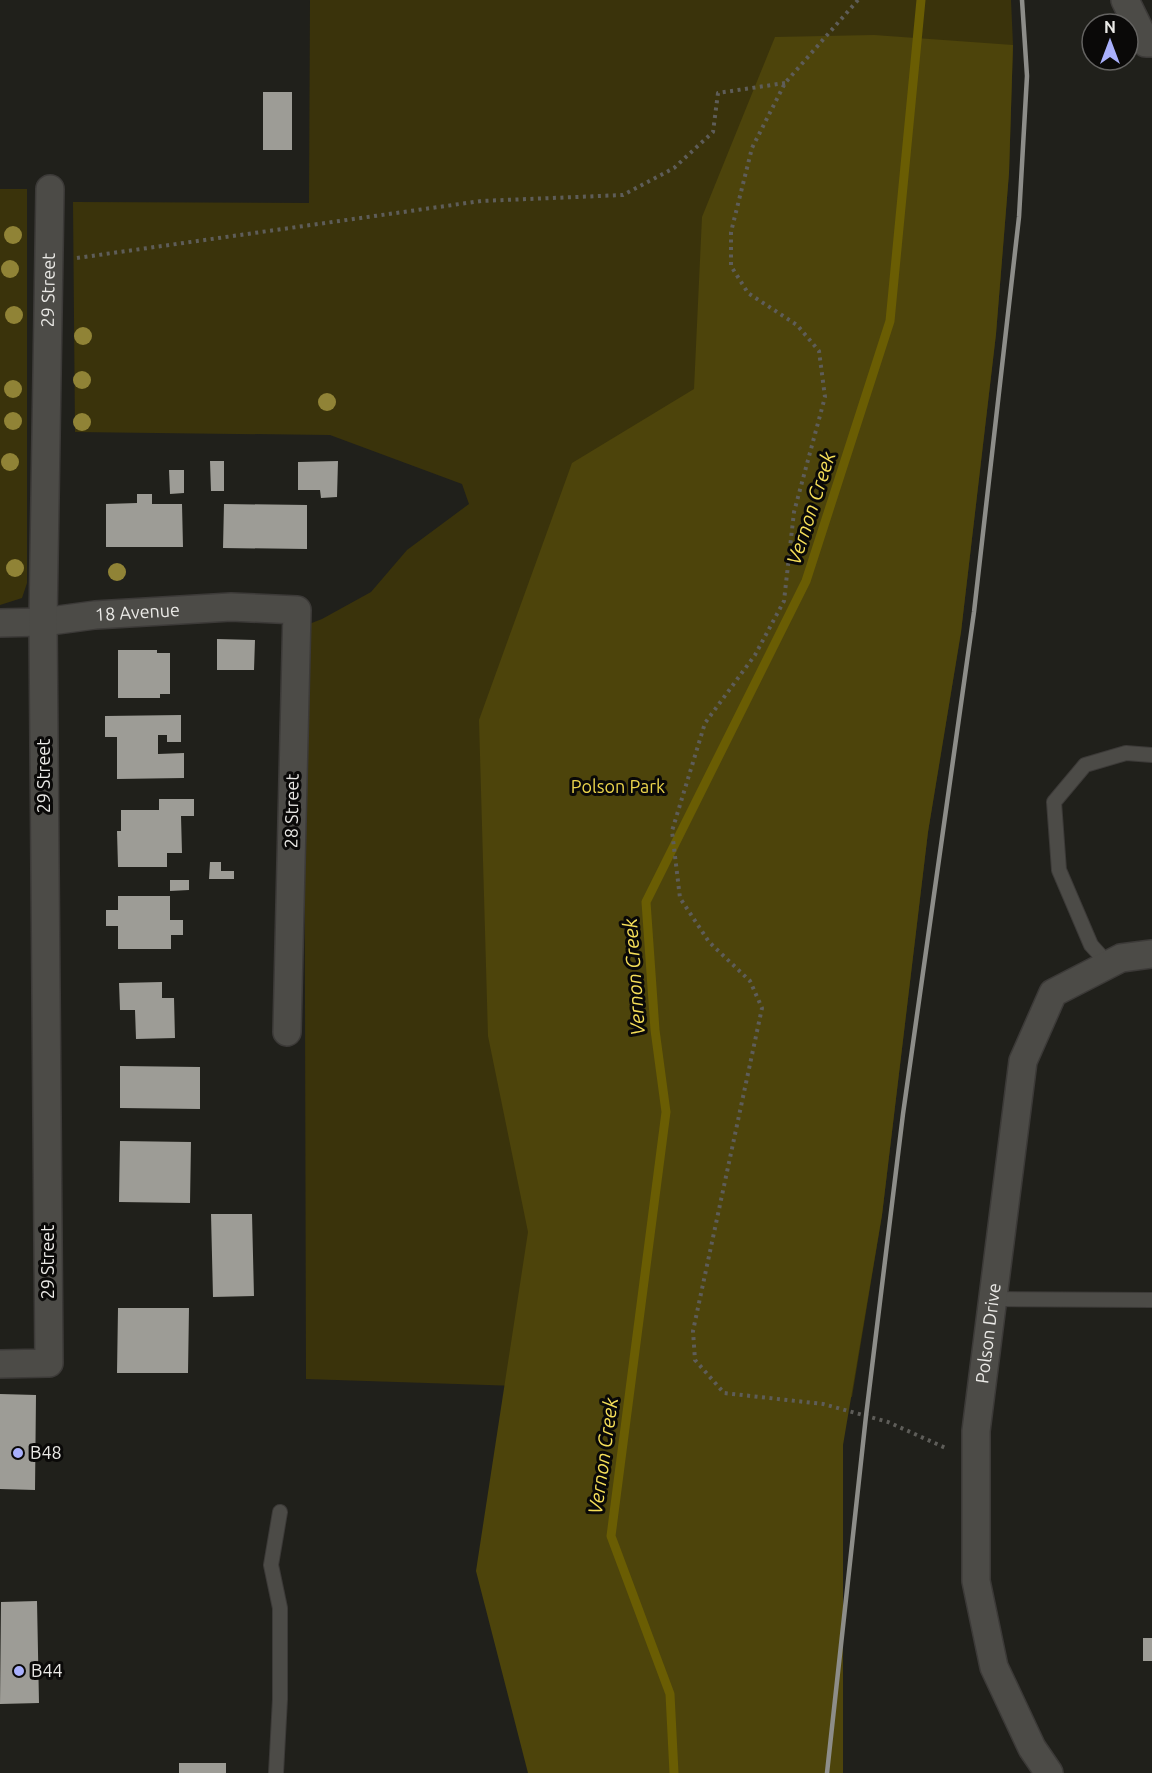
<svg xmlns="http://www.w3.org/2000/svg" width="1152" height="1773" viewBox="0 0 1152 1773" font-family="Ubuntu,sans-serif">
	<rect width="100%" height="100%" fill="#20201b"/>
	<path fill="#3a330b" d="M310 0H1011L1013 45 1009 173 996 334 961 632 928 832 882 1215 852 1397 306 1379 304 626 322 619 371 592 407 550 469 504 462 484 330 435 75 432 73 202 309 203Z
		M0 189H27V583L22 598 0 605Z"/>
	<path fill="#4d440b" d="M874 35 1013 45 1009 173 996 334 961 632 928 832 882 1215 843 1445V1773H528L476 1571 528 1232 488 1036 479 720 572 463 694 389 702 217 775 37Z"/>
	<g fill="none" stroke-linecap="round" stroke-linejoin="round">
		<path stroke="#6a5d03" stroke-width="9" d="M674 1773 670 1694 611 1536 666 1112 655 1030 646 902 806 581 890 321 921 0"/>
	</g>
	<path fill="#9d9c96" d="M263 92H292V150H263Z
		M210 461H224V491H211Z
		M338 461 337 497 321 498 320 490H298V462Z
		M169 470H184V493L170 494Z
		M137 494H152V504H182L183 547H106V504L137 503Z
		M224 504 307 505V549L223 548Z
		M217 639 255 640 254 670H217Z
		M118 650H157V653H170V694H160V698H118Z
		M181 715V742H167V735H158V754L184 753V778L117 779V737H105V716Z
		M159 799H194V816H181L182 853H167V867H118L117 831H121V810H159Z
		M210 862H221V871H234V879H209Z
		M170 880H189V890L170 891Z
		M118 896H170V920H183V935H171V949H118V926H106V910H118Z
		M162 982V998H174L175 1038 136 1039 135 1010H120L119 983Z
		M120 1066 200 1067V1109L120 1108Z
		M120 1141 191 1142 190 1203 119 1202Z
		M211 1214H252L254 1296 213 1297Z
		M118 1308H189L188 1373H117Z
		M0 1394 36 1395 35 1490 0 1489Z
		M37 1601 39 1703 0 1704 1 1602Z
		M1143 1638H1152V1661H1143Z
		M179 1763H226V1773H179Z"/>
	<g fill="none" stroke-linecap="round" stroke-linejoin="round">
		<defs>
			<path id="service" d="M1109 965 1091 945 1059 870 1054 802 1085 765 1126 753 1152 755
				M992 1299 1152 1300
				M276 1773 280 1699V1608L271 1565 280 1512"/>
			<g id="minor">
				<path d="M1125 0 1146 43H1152"/>
				<path id="s1" d="M0 623 43 622 95 615 231 607 297 610 287 1032"/>
				<path id="s2" d="M0 1364 49 1363 43 622 50 189"/>
				<path id="s3" d="M1049 1773 1032 1748 994 1667 976 1581V1431L1023 1061 1053 993 1121 958 1152 954"/>
			</g>
		</defs>
		<use href="#service" stroke="#3c3a38" stroke-width="16"/>
		<use href="#minor" stroke="#3c3a38" stroke-width="30"/>
		<path stroke="#5e5d59" stroke-width="4" stroke-dasharray="3 4.5" stroke-linecap="butt" d="M858 0 785 83 752 148 731 232V266L748 293 797 325 819 351 825 397 794 512 784 601 755 655 705 723 672 831 680 898 709 942 750 981 762 1008 693 1331 695 1360 724 1393 823 1404 888 1422 948 1449
			M77 258 481 201 623 195 674 168 713 132 718 93 785 83"/>
		<use href="#service" stroke="#4c4b47" stroke-width="14"/>
		<use href="#minor" stroke="#4c4b47" stroke-width="27"/>
		<path stroke="#8d8d89" stroke-width="4.5" d="M827 1773 866 1416 903 1114 974 612 1019 217 1027 76 1022 0"/>
	</g>
	<g fill="#908336">
		<circle cx="13" cy="235" r="9"/>
		<circle cx="10" cy="269" r="9"/>
		<circle cx="14" cy="315" r="9"/>
		<circle cx="83" cy="336" r="9"/>
		<circle cx="82" cy="380" r="9"/>
		<circle cx="13" cy="389" r="9"/>
		<circle cx="327" cy="402" r="9"/>
		<circle cx="13" cy="421" r="9"/>
		<circle cx="82" cy="422" r="9"/>
		<circle cx="10" cy="462" r="9"/>
		<circle cx="15" cy="568" r="9"/>
		<circle cx="117" cy="572" r="9"/>
	</g>
	<g fill="#a9b0fc" stroke="#0a0908" stroke-width="2">
		<circle cx="18" cy="1453" r="6"/>
		<circle cx="19" cy="1671" r="6"/>
	</g>
	<g text-anchor="middle" stroke-width="6" stroke-linejoin="round" paint-order="stroke">
		<g font-size="18" fill="#ebeae7" stroke="#0a0908">
			<text dy="6" stroke="none"><textPath href="#s2" startOffset="1122">29 Street</textPath></text>
			<text dy="6" stroke="none"><textPath href="#s1" startOffset="138">18 Avenue</textPath></text>
			<text transform="translate(44 776) rotate(-90)" y="6">29 Street</text>
			<text transform="translate(292 811) rotate(-89)" y="6">28 Street</text>
			<text transform="translate(48 1262) rotate(-90)" y="6">29 Street</text>
			<text dy="6" stroke="none"><textPath href="#s3" startOffset="456">Polson Drive</textPath></text>
		</g>
		<g font-size="18" fill="#ebd44c" stroke="#0a0908">
			<text x="618" y="793">Polson Park</text>
		</g>
		<g font-size="18" fill="#ebeae7" stroke="#0a0908" text-anchor="start">
			<text x="30" y="1459">B48</text>
			<text x="31" y="1677">B44</text>
		</g>
		<g font-size="20" font-style="italic" fill="#f6df59" stroke="#0a0908">
			<text transform="translate(811 508) rotate(-72)" y="7">Vernon Creek</text>
			<text transform="translate(634 977) rotate(-94)" y="7">Vernon Creek</text>
			<text transform="translate(603 1456) rotate(-82)" y="7">Vernon Creek</text>
		</g>
	</g>
	<g transform="translate(1110 42)"><circle r="28" fill="#0a0908" stroke="#646361" stroke-width="1.5"/>
	<path d="M0-4.5L10 22L0 15L-10 22Z" fill="#a9b0fc"/>
	<text y="-9" font-size="16" font-weight="bold" text-anchor="middle" fill="#ebeae7">N</text>
	</g>
</svg>
